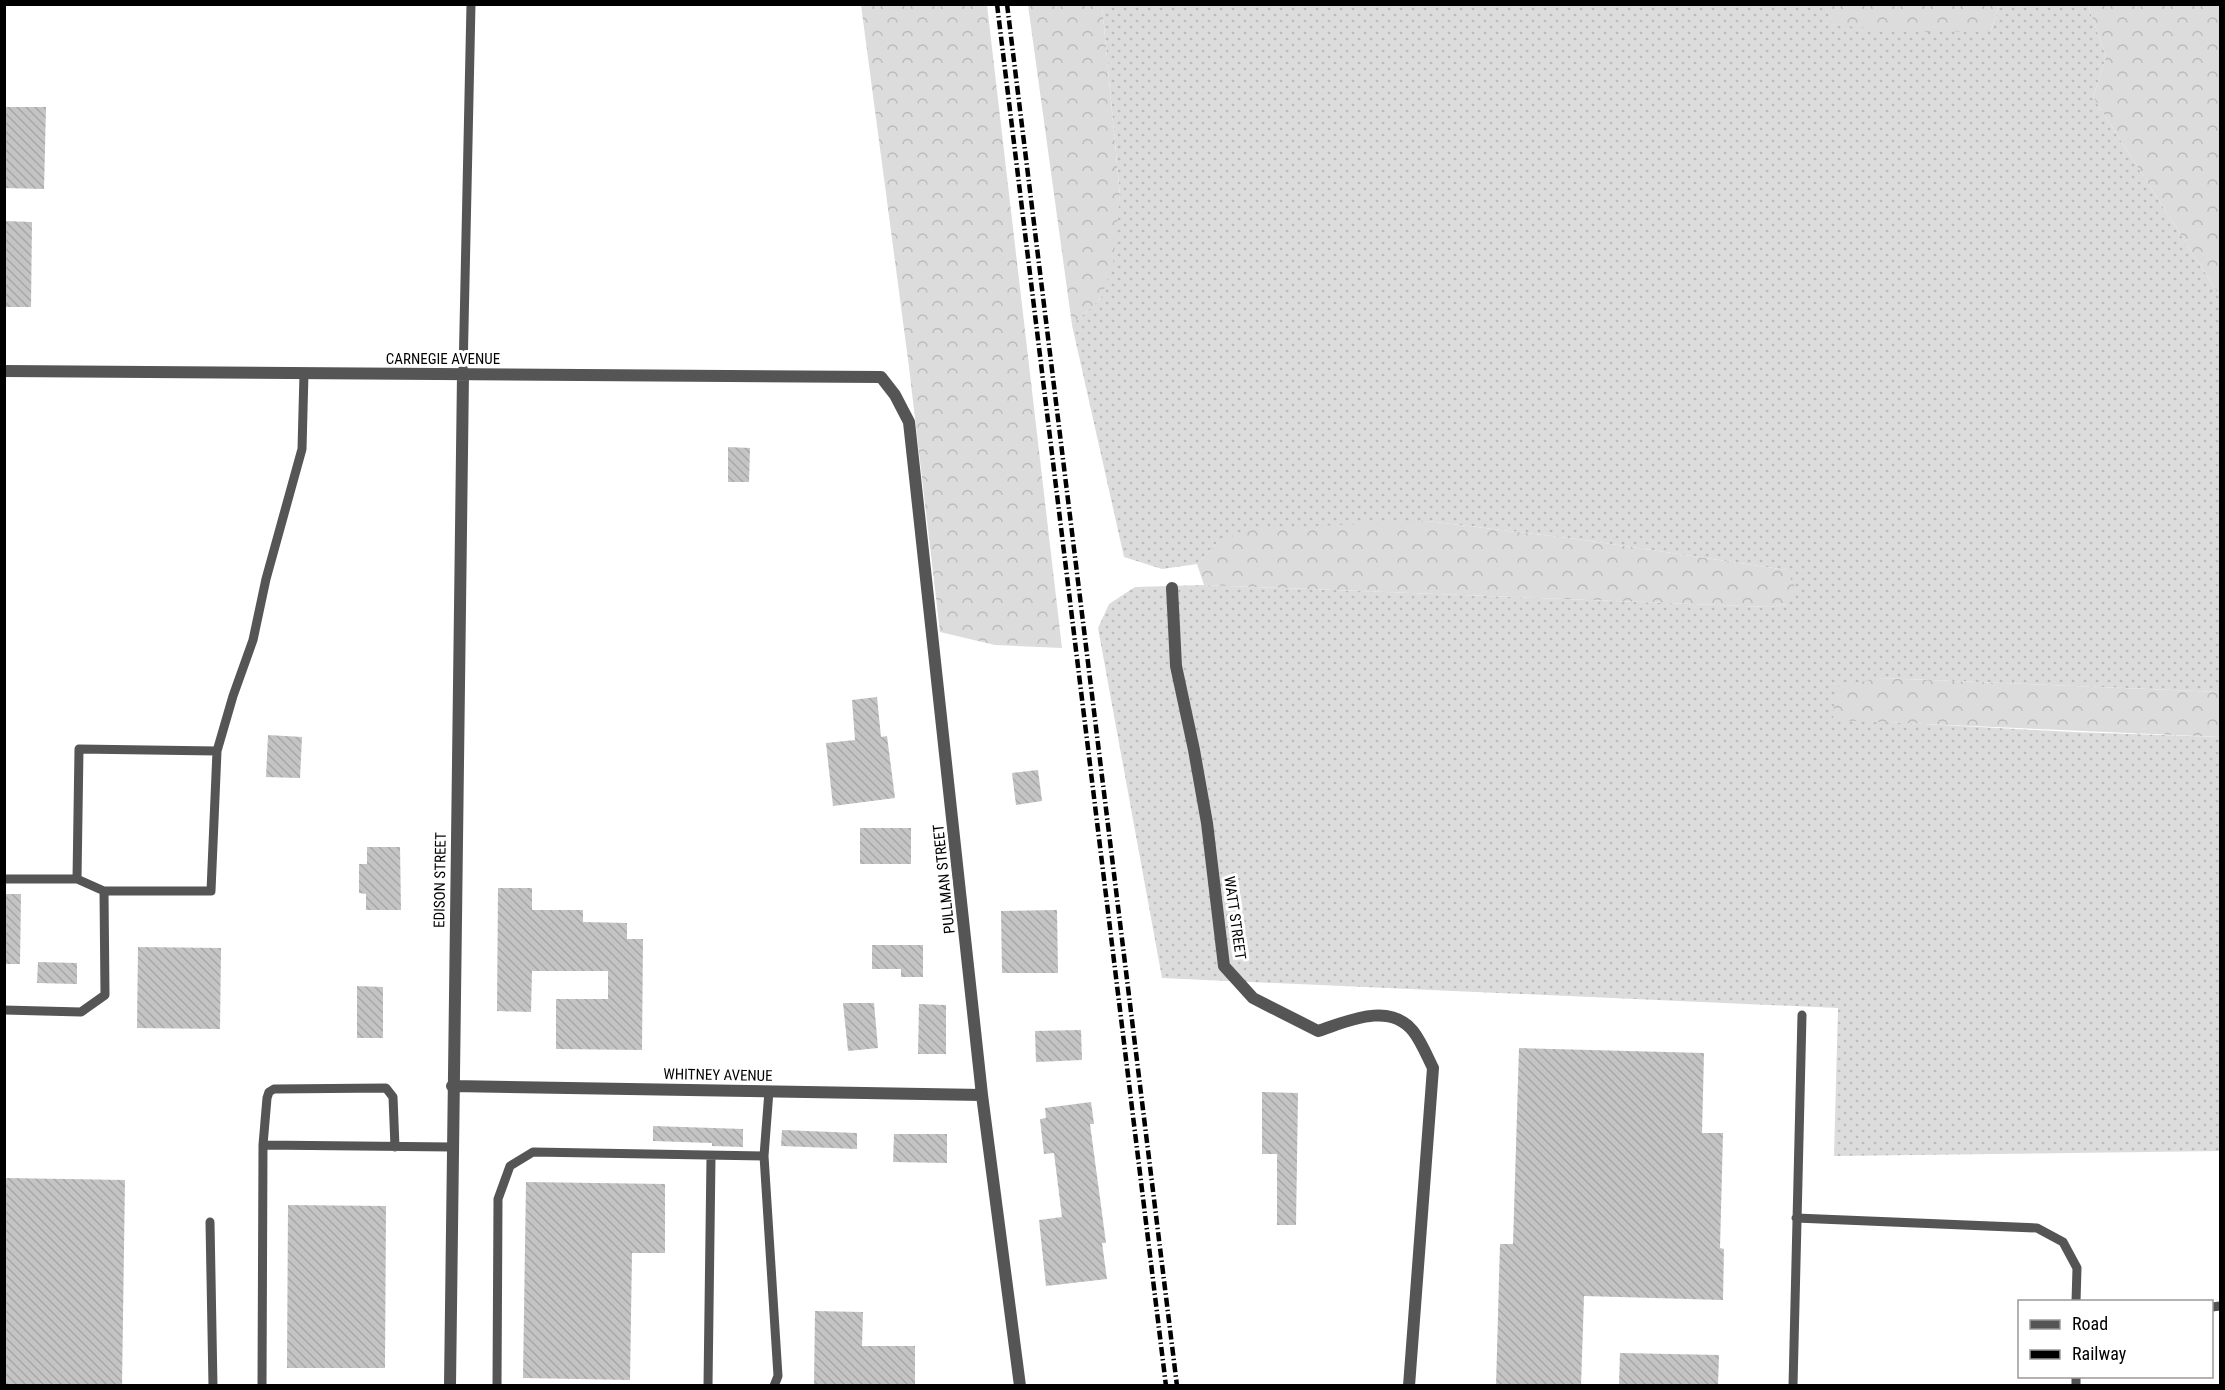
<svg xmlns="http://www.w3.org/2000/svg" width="2225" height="1390" viewBox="0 0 2225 1390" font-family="'Roboto Condensed',sans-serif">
	<defs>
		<pattern id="grass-dots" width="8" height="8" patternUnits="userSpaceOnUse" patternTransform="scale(1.5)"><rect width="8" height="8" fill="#dcdcdc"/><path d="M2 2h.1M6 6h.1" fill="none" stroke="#bbb" stroke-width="1.8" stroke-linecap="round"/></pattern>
		<pattern id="forest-crowns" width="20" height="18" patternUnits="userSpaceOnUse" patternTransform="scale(1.5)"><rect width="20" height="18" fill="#dcdcdc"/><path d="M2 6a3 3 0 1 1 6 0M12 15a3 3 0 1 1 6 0" fill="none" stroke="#bbb"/></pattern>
		<pattern id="building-back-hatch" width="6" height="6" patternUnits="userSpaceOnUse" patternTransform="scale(1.5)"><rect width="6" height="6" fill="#c4c4c4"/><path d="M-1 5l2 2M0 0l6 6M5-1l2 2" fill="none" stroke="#a7a7a7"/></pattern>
	</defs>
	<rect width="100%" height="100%" fill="#fff"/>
	<path fill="url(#grass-dots)" d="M1824 4 1834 25 1991 31 1999 5H2088L2106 57 2093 97 2220 296V692L1880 678 1833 719 2073 732 2220 737V1151L1834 1156 1838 1008 1162 978 1098 628 1109 604 1135 587 1204 585 1770 607 1787 604 1786 570 1577 539 1427 521 1218 542 1197 564 1162 569 1124 557 1072 325 1101 298 1120 196 1102 5Z"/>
	<path fill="url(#forest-crowns)" d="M861 5H987L1062 648 995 645 940 632 909 367Z
		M1028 5H1102L1120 196 1113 264 1101 298 1072 325Z
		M1824 5H1999L1991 31 1909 32 1834 25Z
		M2088 5H2220V296L2093 97 2106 57Z
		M1427 521 1577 539 1786 570 1797 591 1787 604 1770 607 1204 585 1197 564 1218 542 1252 529Z
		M1880 678 2220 692V737L1833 720 1835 687Z"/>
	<path fill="url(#building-back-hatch)" d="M4 107H46L44 189 4 188Z
		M4 221 32 222 31 307H4Z
		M728 447 750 448 749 482H728Z
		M877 697 881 737 887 736 895 798 833 806 826 743 855 740 852 700Z
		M268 735 302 737 300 778 266 777Z
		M1038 770 1042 801 1016 805 1012 773Z
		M860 828H911V864H860Z
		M367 847H400L401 910H366V894L359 893V864H367Z
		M498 888H532V910H583V922L627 923V939H643L642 1050 556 1049V999H608V971H532L531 1012 497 1011Z
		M4 894H21L20 964H4Z
		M1057 910 1058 973H1002L1001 911Z
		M872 945H923V977H901V969H872Z
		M138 947 221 948 220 1029 137 1028Z
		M38 962 77 963V984L37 983Z
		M357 986 383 987V1038H357Z
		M843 1003H874L878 1048 848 1051Z
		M919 1004 946 1005V1054H918Z
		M1081 1030 1082 1060 1036 1062 1035 1031Z
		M1519 1048 1704 1053 1702 1133H1723L1720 1248 1724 1249 1723 1300 1584 1296 1581 1386H1496L1500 1244H1513Z
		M1262 1092 1298 1093 1296 1225H1277V1154H1262Z
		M1091 1102 1094 1124H1090L1106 1243H1102L1107 1279 1046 1286 1039 1220 1062 1217 1054 1153 1044 1154 1040 1119 1046 1118 1045 1108Z
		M653 1126 743 1129V1147L712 1146V1143L653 1141Z
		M782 1130 857 1133V1149L781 1146Z
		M894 1134H947V1163L893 1162Z
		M5 1178 125 1180 122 1386H4Z
		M526 1182 665 1184V1253H632L630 1380 523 1378Z
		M288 1205 386 1206 385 1368H287Z
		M815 1311 863 1312 862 1346H915V1386H814Z
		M1620 1353 1719 1355 1718 1386 1619 1384Z"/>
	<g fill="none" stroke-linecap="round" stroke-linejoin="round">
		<path stroke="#555" stroke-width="9" d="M463 374 471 4
			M79 749 217 751 211 891H104L77 879Z
			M217 751 233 696 253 640 266 579 302 449 304 373
			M4 879H77
			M4 1010 81 1012 105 995 104 891
			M263 1145 267 1098 269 1092 274 1089 386 1088 393 1097 395 1147
			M764 1156 778 1376 774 1386
			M1796 1218 2037 1228 2063 1242 2077 1268 2076 1302
			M210 1222 213 1386
			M2212 1307 2220 1306
			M262 1386 263 1145 452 1147
			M497 1386 498 1199 510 1166 533 1152 764 1156 769 1091
			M708 1386 711 1157
			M1793 1386 1802 1015
			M2076 1386V1376"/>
		<path stroke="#555" stroke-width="12" d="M4 371 881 377 895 395 909 422 982 1095 1020 1386
			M1172 588 1176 666 1194 750 1207 823 1224 966 1253 998 1318 1031C1346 1022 1389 1001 1413 1031 1421 1041 1427 1056 1433 1068L1409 1386
			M452 1086 982 1095
			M450 1386 463 374"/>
		<path stroke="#000" stroke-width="4.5" stroke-dasharray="9 3 1.5 3" stroke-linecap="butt" d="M997 4 1166 1386
			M1007 4 1177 1386"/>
	</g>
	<g text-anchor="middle" stroke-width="6" stroke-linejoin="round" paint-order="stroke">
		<g font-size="15" fill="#000" stroke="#fff">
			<text x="443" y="364">CARNEGIE AVENUE</text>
			<text transform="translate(944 879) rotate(-96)" y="5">PULLMAN STREET</text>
			<text transform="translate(440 880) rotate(-89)" y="5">EDISON STREET</text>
			<text transform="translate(1235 918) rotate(82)" y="5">WATT STREET</text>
			<text transform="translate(718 1075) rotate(1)" y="5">WHITNEY AVENUE</text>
		</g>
	</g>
	<rect width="2225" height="1390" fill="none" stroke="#000000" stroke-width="12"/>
	<rect x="2018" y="1300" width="195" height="78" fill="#ffffff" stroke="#999999" stroke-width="1.5"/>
	<rect x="2030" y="1320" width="30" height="9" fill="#555555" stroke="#999999" stroke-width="1.5"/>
	<text x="2072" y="1330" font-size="18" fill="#000000">Road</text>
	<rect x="2030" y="1350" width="30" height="9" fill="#000000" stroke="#999999" stroke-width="1.5"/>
	<text x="2072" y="1360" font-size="18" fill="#000000">Railway</text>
</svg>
